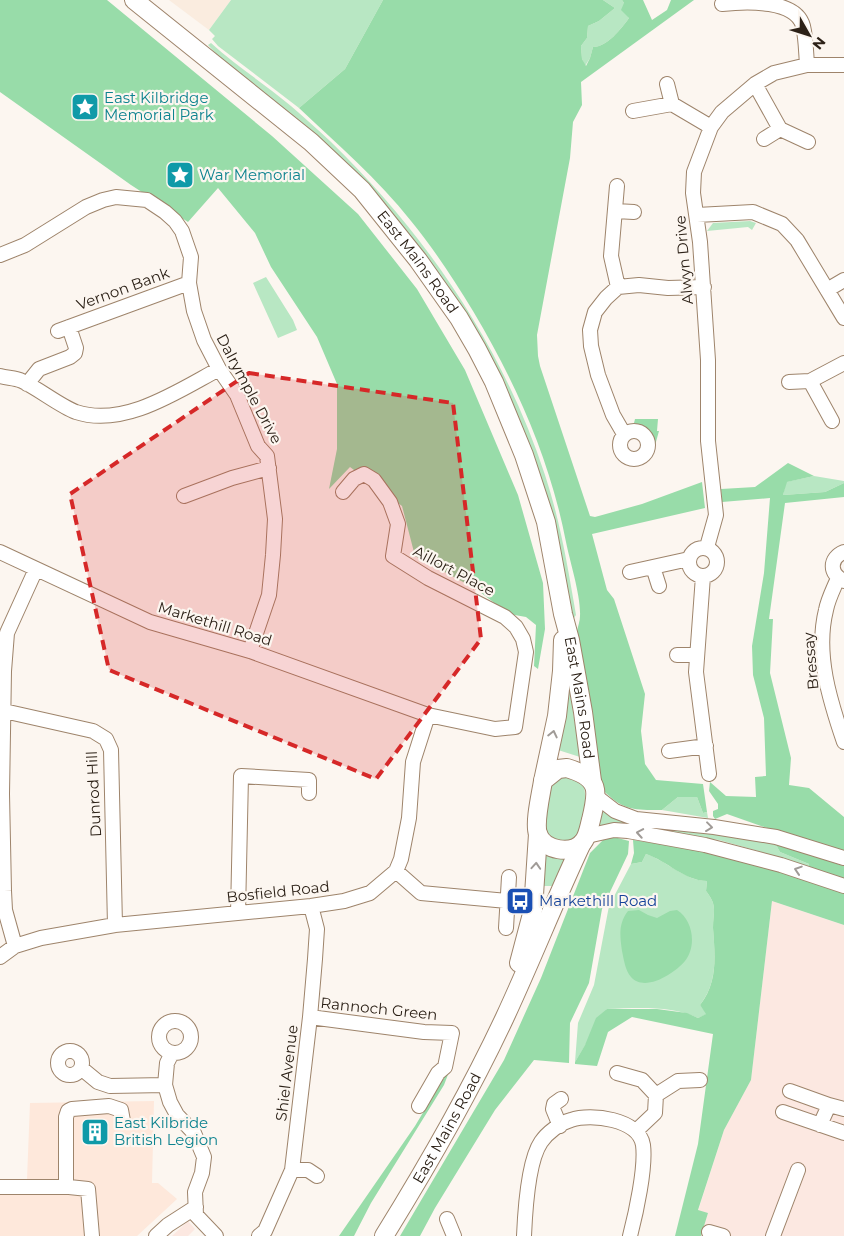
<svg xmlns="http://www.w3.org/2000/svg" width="844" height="1236" viewBox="0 0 844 1236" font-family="Montserrat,sans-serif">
	<rect width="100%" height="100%" fill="#fcf6f0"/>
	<path fill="#fee8db" d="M154 1101 152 1183H158L177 1199 137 1236H0V1179H27L30 1103Z"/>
	<path fill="#fce8e1" d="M772 901 844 925V1236H701L708 1213 698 1211 724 1130 751 1080Z
		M188 1221 195 1229 188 1236H172Z"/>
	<path fill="#faecdf" d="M169 0H231L209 30Z"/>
	<path fill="#b8e7c3" d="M231 0H383L345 69 299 108 218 46 212 39 215 36 209 30Z
		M603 0H622L624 3 629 18C621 29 607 47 593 47L590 58 585 66 582 59 581 46 587 38 588 26 599 21 615 8Z
		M211 43C236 66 265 84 291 106 304 117 317 129 330 141 426 234 503 347 545 475 560 520 568 568 576 615L572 621 562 560 437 273 231 70 208 45Z
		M750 221 756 223 752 230 748 227 707 231 713 223Z
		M266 277 293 320 297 330 278 338 253 283Z
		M814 476 844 481V483L825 492 783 495 786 482Z
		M569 685 580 757 555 749Z
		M564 774 584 785C587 807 588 830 567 843L553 842 544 829 548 789 552 781Z
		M678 797H697L703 813 707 812 708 818 662 810Z
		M602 808 628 821 626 827H597Z
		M632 822 730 834 775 843 780 852 809 864 808 868 758 851 719 840 630 828Z
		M541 850 568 855 553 886H540Z
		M646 854C665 860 688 882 707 881L706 891C718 906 713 911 713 928 715 955 718 982 700 1005L707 1014 698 1018C671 1005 636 1008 607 1009L575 1062 578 1023 594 985 609 906 631 864 642 862Z"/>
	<path fill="#98dca9" d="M0 0H107L272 136 358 214 417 289 465 370 518 495 543 583 545 629 538 669 534 666 536 625 526 617 509 614 476 589 415 556 402 506 350 467 329 489 337 449V384L317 337 271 267 255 233 218 188 188 222 131 185 0 92Z
		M383 0H603L615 8 599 21 588 26 587 38 581 46 582 59 586 66 590 58 593 47C607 47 621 29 629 18L621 10 624 3 622 0H643L652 20 667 10 671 0H694L581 82 582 105 573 122 570 158 537 335 538 356 540 366 590 516 595 517 642 504 702 482 705 508 592 534 607 590 614 599 645 694 641 731 645 764 656 780 703 784 707 812 703 813 697 797H678L662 810C635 810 623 811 603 790L577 631C578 626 580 621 580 616 581 596 570 562 566 542 550 459 516 383 473 311 454 280 434 249 411 221 378 179 337 144 299 108L345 69Z
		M635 419H658L657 431H659L654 449C653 432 649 430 634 423Z
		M788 463 814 476 787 482 783 495 825 492 844 483V497L785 503 769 619H773L770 673 791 758 789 785 809 788 844 817V853L761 826 727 814 715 819 713 816V811L718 809V804L709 791 710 782 726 796 756 797 755 777 766 776 764 718 753 675 752 646 764 573 770 498 722 502 721 489 755 487Z
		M614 837 629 841 628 854 602 909 589 983 570 1023 569 1063 534 1060 495 1110 435 1208 420 1236H400L504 1060 541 978 590 853 603 840Z
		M633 840 722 853 768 867 844 892V925L772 901 751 1080 724 1130 698 1210 708 1213 701 1236H675L698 1144 713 1034 632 1017 608 1032 597 1066 575 1064V1062L585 1045 596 1018 607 1009H657L687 1013 698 1018 706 1014 700 1005C718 982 715 956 713 928 713 911 718 906 706 891L707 881C685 881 667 861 646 854L642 862 631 864 634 853Z
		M775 843 844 866V880L808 868 809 864 780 852Z
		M639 910 648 915 657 918 670 911 677 910C693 920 697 946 685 961 675 973 645 993 631 977 625 970 624 960 622 951 620 936 618 924 628 911Z
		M452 1064 444 1085 371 1203 354 1236H339L415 1126Z"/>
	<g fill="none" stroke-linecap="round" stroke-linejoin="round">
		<defs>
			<path id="minor" d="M722 4C748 1 796 0 803 26 806 38 806 52 807 65
				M667 84 672 104
				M755 84 780 129 808 142
				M633 111 672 104 711 127
				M764 139 780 129
				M617 186 611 256 618 287
				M615 211 634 212
				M697 215 753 212 782 224 797 240 844 318
				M0 255 25 245 86 207 103 200 116 197 147 200 165 212 175 221 182 231 191 257 189 283 194 311 204 340 219 369 237 395 258 446 267 456 275 519 273 555 269 595 250 651
				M827 290 844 280
				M58 331 189 283
				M0 376C7 378 16 378 22 381 39 389 60 406 76 412 124 428 178 391 219 369
				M810 381 832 421
				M789 382 810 381 844 363
				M27 384 39 369 70 357 75 353 76 348 69 327
				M620 445a14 14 0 1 1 28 0a14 14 0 1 1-28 0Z
				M624 434 613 415 598 375 591 346 590 330 595 312 606 298 618 287 639 285 668 288 704 287
				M184 496 232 478 269 468
				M707 547 716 515 708 441V360L700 242 693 193 694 172 711 127 722 112 755 84 774 73 807 65H844
				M689 562a14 14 0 1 1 28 0a14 14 0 1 1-28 0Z
				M0 552 150 622 250 651 428 715 495 729 515 727 526 652 523 639 516 627 505 617 428 578 393 556 398 524 390 502 374 480 364 474 354 479 343 492
				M844 552C829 558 829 574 844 581
				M653 567 659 586
				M630 572 689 559
				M703 576 696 672 709 774
				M838 578C834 588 828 599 826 610 815 654 830 701 844 742
				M677 655H697
				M4 711 93 731 106 739 111 750 115 925
				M669 751 706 746
				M597 797 615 811 636 819 714 827 776 837 844 858
				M587 836 614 830 628 831 705 845 781 865 844 886
				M396 871 421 893 507 901
				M238 913 241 776 309 780V793
				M506 928 509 877
				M15 946 5 910 4 891 2 794 4 671 7 633 36 569
				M0 957 15 946 41 938 115 925 311 906 344 901 370 893 396 871 401 859 409 818 413 762 428 715
				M310 1017 424 1032 452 1033 445 1067 438 1073 419 1106
				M159 1037a16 16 0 1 1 32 0a16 16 0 1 1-32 0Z
				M58 1063a12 12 0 1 1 24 0a12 12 0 1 1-24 0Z
				M172 1053 167 1063 165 1085 170 1102 177 1115 194 1133 204 1157 202 1173 195 1192 196 1215 216 1236
				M81 1068 98 1082 110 1086 165 1085
				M617 1073 642 1080 656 1095 678 1081 700 1080
				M790 1091 829 1105 820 1125
				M829 1105 844 1109
				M783 1112 844 1133
				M560 1126 553 1109 554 1104 561 1099
				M637 1130 655 1113 656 1095
				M292 1170H308L317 1176
				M0 1187H69L88 1189 92 1236
				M66 1187V1117L68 1111 72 1109 109 1106 121 1110 123 1121
				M447 1219 454 1236
				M709 1232 723 1236
				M156 1236 168 1225 196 1207
				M259 1236 265 1231 292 1170 310 1017 315 959 317 929 311 906
				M524 1236C525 1213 528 1161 541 1142 547 1133 560 1123 571 1120 591 1113 639 1119 643 1145 646 1167 636 1213 630 1236
				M773 1236 798 1170"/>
			<g id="major">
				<path id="s1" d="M134 0 311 142 362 190 418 260 459 318 477 349 494 382 524 455 546 522 563 614 570 640 583 712 592 781"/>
				<path d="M567 768C601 778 598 791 591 820 589 827 588 836 583 842 572 855 544 851 538 834 534 823 541 794 543 781L558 769Z"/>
				<path d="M543 781 557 716 562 671 563 640"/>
				<path d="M519 963 533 910 538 834"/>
				<path id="s2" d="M384 1236C428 1165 470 1092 505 1017 532 959 555 900 582 843"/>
			</g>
		</defs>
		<use href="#minor" stroke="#9e846b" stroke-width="16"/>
		<use href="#major" stroke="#9e846b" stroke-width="20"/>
		<use href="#minor" stroke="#fff" stroke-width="14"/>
		<use href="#major" stroke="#fff" stroke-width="18"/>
	</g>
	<defs><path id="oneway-chevron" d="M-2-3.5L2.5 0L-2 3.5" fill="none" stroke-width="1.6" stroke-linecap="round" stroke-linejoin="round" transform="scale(1.25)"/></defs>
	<g stroke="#a09b97">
		<use href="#oneway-chevron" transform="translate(553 734) rotate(-77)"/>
		<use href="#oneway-chevron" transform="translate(709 827) rotate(7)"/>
		<use href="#oneway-chevron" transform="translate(640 833) rotate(-170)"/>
		<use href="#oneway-chevron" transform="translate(536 866) rotate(-86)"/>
		<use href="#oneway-chevron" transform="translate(798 870) rotate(-162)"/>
	</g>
	<path fill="#d62828" fill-opacity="0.2" stroke="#d62828" stroke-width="4" stroke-dasharray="10 6" stroke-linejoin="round" d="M249 373 453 403 481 639 376 779 109 670 70 494Z"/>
	<defs>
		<symbol id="sight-square" viewBox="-11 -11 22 22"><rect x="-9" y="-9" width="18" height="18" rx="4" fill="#0f9aa8" stroke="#fcf6f0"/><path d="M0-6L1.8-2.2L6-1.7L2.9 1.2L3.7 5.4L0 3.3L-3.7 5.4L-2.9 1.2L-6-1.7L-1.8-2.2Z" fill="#fff"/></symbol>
		<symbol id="bus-square" viewBox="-11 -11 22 22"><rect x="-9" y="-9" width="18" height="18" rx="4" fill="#1a4fb4" stroke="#fcf6f0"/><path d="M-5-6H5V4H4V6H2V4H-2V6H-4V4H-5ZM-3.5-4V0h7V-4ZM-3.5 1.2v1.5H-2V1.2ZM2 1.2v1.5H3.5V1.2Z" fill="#fff"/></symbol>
		<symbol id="building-square" viewBox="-11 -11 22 22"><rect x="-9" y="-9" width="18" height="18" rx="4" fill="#0f9aa8" stroke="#fcf6f0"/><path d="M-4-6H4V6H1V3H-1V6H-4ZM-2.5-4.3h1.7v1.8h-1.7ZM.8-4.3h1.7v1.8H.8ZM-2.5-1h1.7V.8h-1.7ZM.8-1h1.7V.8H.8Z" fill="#fff"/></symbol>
	</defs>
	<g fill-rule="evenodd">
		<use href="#sight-square" x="69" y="91" width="32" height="32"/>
		<use href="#sight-square" x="164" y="159" width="32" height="32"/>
		<use href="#bus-square" x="504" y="885" width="32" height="32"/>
		<use href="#building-square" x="79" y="1116" width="32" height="32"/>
	</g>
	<g text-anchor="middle" stroke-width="4.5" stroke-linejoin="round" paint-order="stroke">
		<g font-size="15" fill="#0d838f" stroke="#fcf6f0" text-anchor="start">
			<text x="104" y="103">East Kilbridge<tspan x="104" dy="17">Memorial Park</tspan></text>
			<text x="199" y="180">War Memorial</text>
			<text x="114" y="1128">East Kilbride<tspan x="114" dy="17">British Legion</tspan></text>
		</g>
		<g font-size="15" fill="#2c2117" stroke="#fcf6f0">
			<text transform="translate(684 260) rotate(-95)" y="5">Alwyn Drive</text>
			<text dy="5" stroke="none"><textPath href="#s1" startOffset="388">East Mains Road</textPath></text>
			<text transform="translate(123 289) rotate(-20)" y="5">Vernon Bank</text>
			<text transform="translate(249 389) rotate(62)" y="5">Dalrymple Drive</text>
			<text transform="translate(454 571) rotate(28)" y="5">Aillort Place</text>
			<text transform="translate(215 624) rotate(17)" y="5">Markethill Road</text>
			<text transform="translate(811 661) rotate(-95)" y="5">Bressay</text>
			<text dy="5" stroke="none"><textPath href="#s1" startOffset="859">East Mains Road</textPath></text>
			<text transform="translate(94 794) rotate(-93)" y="5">Dunrod Hill</text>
			<text transform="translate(278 892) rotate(-6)" y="5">Bosfield Road</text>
			<text transform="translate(379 1009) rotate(6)" y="5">Rannoch Green</text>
			<text transform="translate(287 1073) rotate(-83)" y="5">Shiel Avenue</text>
			<text dy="5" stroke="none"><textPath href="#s2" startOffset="125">East Mains Road</textPath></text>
		</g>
		<g font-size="15" fill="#164399" stroke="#fcf6f0" text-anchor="start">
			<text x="539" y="906">Markethill Road</text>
		</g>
	</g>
	<g transform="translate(809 35) rotate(129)" stroke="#fcf6f0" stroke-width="4" paint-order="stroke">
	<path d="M0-4L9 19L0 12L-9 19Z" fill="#2c2117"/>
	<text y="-8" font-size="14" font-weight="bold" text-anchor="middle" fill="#2c2117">N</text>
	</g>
</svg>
